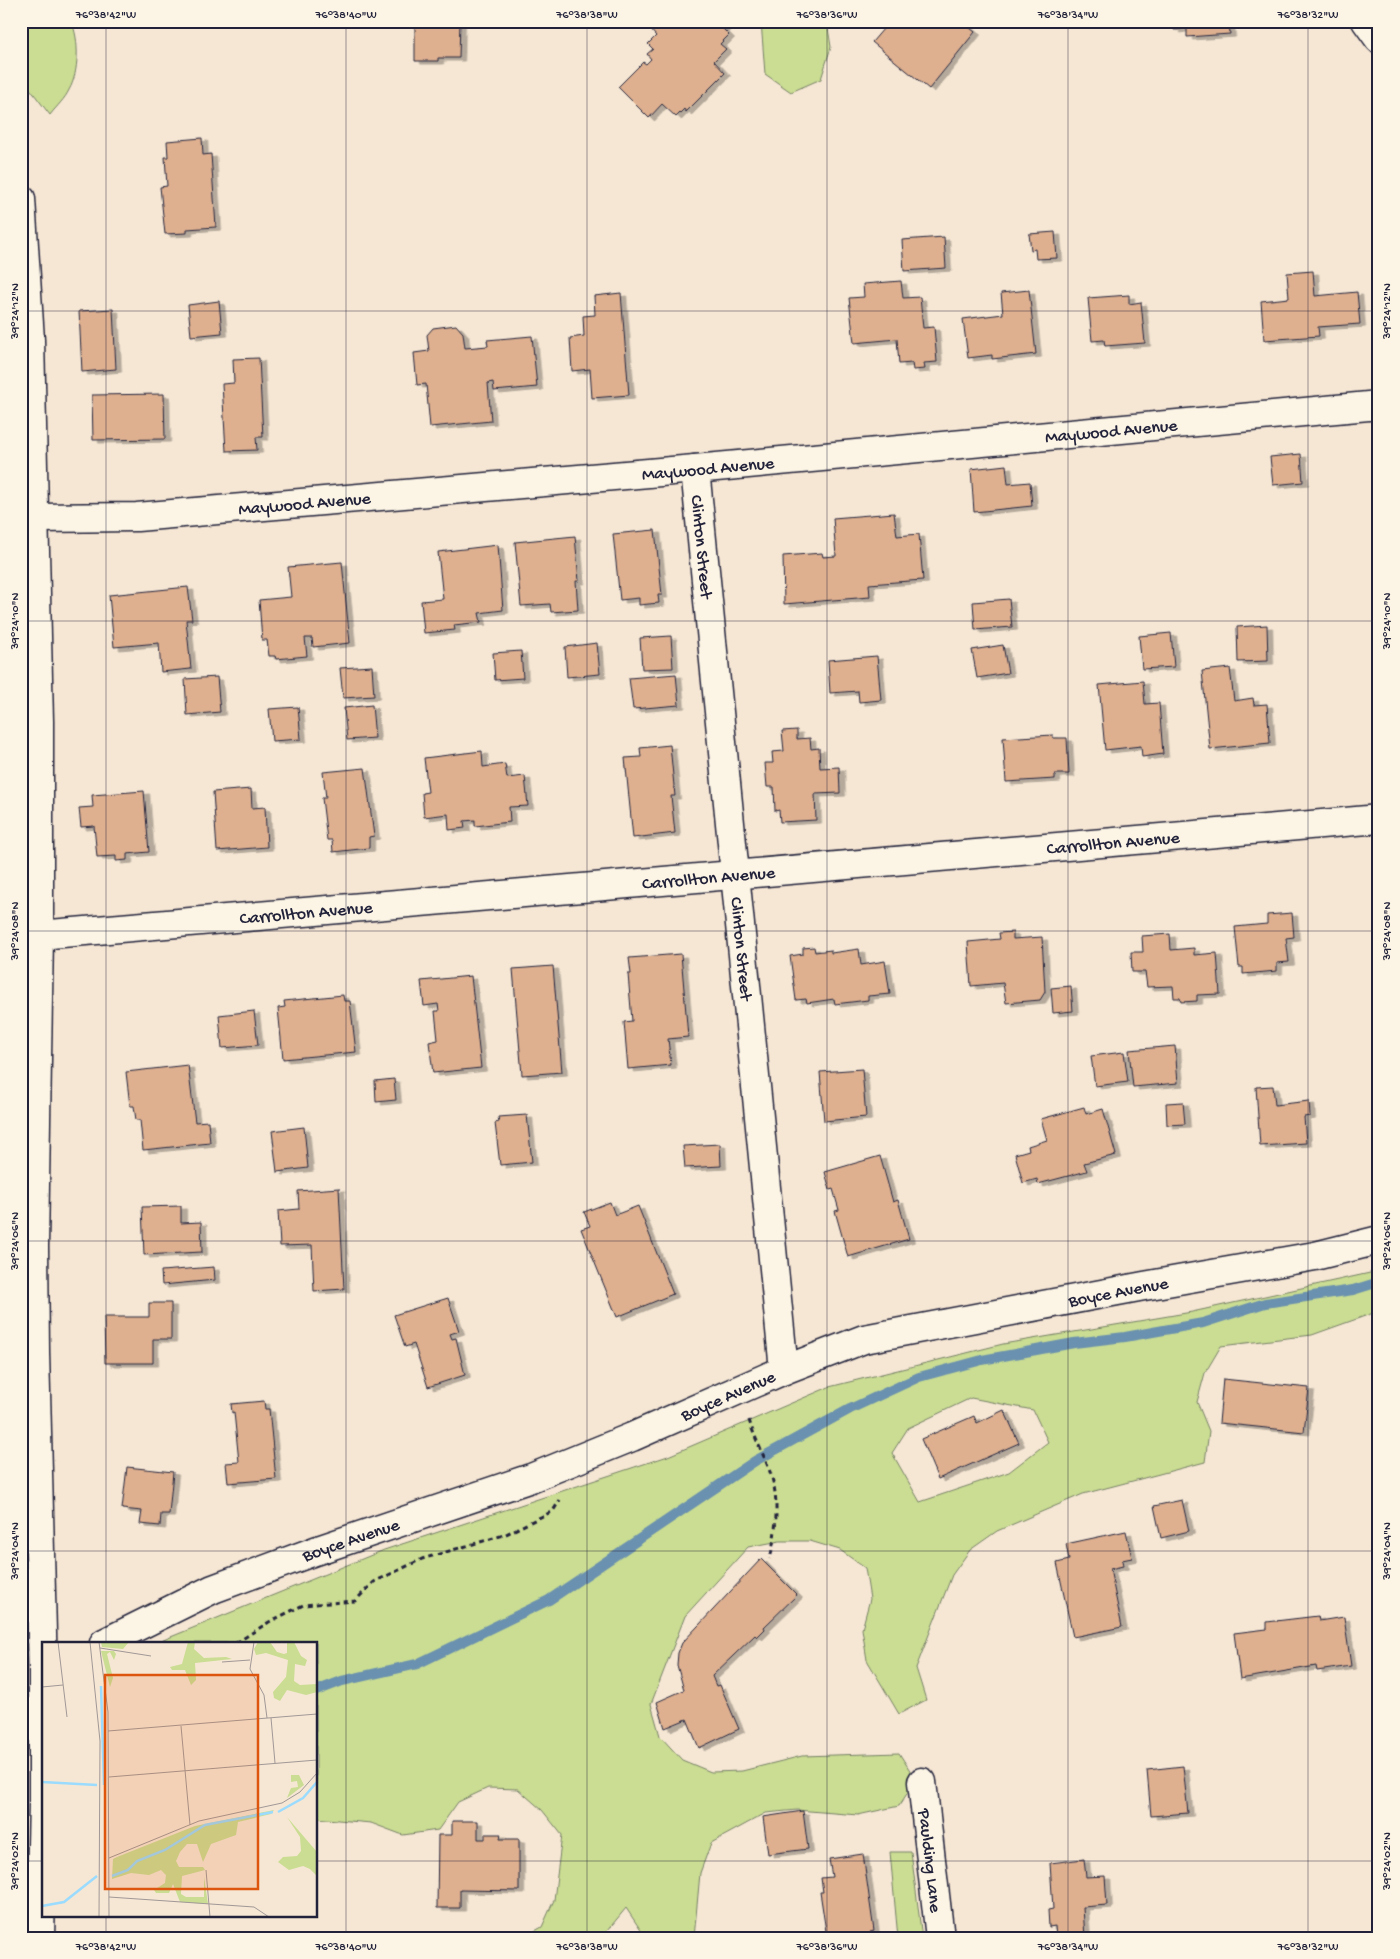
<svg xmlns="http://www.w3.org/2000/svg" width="1400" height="1959" viewBox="0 0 1400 1959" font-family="'Gochi Hand',sans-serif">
	<defs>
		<filter id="shadow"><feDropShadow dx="5.5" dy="3" stdDeviation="0" flood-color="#0004"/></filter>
	</defs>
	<rect width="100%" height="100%" fill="#f6e7d4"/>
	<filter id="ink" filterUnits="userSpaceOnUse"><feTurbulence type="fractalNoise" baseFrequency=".02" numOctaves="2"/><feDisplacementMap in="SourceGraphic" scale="10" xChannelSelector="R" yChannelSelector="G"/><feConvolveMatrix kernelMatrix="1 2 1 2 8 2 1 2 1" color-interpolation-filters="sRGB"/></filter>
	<g filter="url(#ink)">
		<path fill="#cadd92" stroke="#768066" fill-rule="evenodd" d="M21 21H71C80 39 79 73 69 90 65 99 56 107 50 115L21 77Z
			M761 21H827L831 47 821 79 791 92 765 74Z
			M1379 1271V1311L1312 1335 1221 1346 1205 1373 1197 1402 1209 1431 1205 1462 1083 1494 997 1531 970 1550 952 1575 916 1668 926 1700 899 1714 867 1660 862 1629 870 1599 865 1568 840 1550 810 1541H780L748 1547 685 1616 651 1704 660 1736 682 1760 711 1772 742 1771 802 1756 899 1753 916 1780 899 1806 858 1815 797 1810 766 1813 711 1843 700 1873 694 1938H646L626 1908 607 1931 606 1938H522L542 1927 554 1900 562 1835 542 1810 518 1789 488 1788 458 1802 438 1830 403 1835 371 1823 316 1818V1643H156L384 1550 668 1456 829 1387 1003 1344 1192 1312ZM971 1398 1033 1410 1048 1442 1009 1472 920 1502 892 1453 908 1428Z
			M890 1852H911L922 1938H898Z"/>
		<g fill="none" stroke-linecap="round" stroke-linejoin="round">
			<path stroke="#6b91af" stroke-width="10" d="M316 1691 342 1681 417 1664 549 1600 755 1461 850 1409 919 1377 982 1360 1074 1343 1125 1337 1203 1323 1265 1303 1353 1290 1379 1282"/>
		</g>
		<path fill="#deb08f" stroke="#22223b" filter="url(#shadow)" d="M415 21H460L459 58H438V61H415Z
			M656 21H731L723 29 729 35 720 44 726 49 714 61 725 73 686 112 684 109 676 117 662 104 649 118 618 87 643 62 646 64 651 59 647 54 653 49 648 44 656 36 649 28Z
			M890 21H961L975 32 929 89 872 42Z
			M1170 21H1229L1230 34 1187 37V28L1174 30V27L1171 28Z
			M202 138 203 155 211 154 216 227 187 229V233L165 234 160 187 167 186 165 157H168L167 141Z
			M1055 232 1057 258 1036 259 1035 249 1031 250 1029 234Z
			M944 237 946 268 904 271 902 240Z
			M1313 271 1315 296 1357 292 1360 324 1318 327 1319 336 1264 340 1261 301 1289 298 1287 273Z
			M901 281 903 298 920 297 923 328 934 327 937 362 924 363 925 369 913 370 912 363 899 364 897 339 854 343 849 298 864 297 863 284Z
			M1029 290 1036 354 992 359V355L968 358 963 319 1003 314 1001 293Z
			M621 293 629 395 592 398 590 369 572 371 570 338 584 336 583 316 595 315 594 296Z
			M1129 295V304L1141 302 1145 343 1105 346 1104 340 1092 341 1088 298Z
			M219 301 222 333 191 336 188 305Z
			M113 309 116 369 82 372 79 311Z
			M456 325 463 333 465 348 488 346 487 340 532 336 537 387 494 391 493 382 488 383 491 421 430 427 426 384 417 385 414 353 429 351 427 335 433 328Z
			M259 358 263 437H256L257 450 226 451 222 384 234 383 233 359Z
			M164 394 165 439 93 440 92 395Z
			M1301 454 1303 482 1273 485 1270 457Z
			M1006 465 1008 484 1030 482 1032 506 974 512 971 469Z
			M894 513 897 536 919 534 923 580 869 584 870 597 784 604 783 556 822 553 823 557 836 556 833 518Z
			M655 530 662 595H658L659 603 639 605V598L620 600 613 534Z
			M575 536 579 581H576L578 610 551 612 550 604 521 606 515 542Z
			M498 545 503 610 479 613 481 622 454 625 455 630 424 633 421 601 443 599 438 552Z
			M342 562 350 643 313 647 312 638H305L307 656 276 659 275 656H269L267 640H262L259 600 291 597 288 567Z
			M188 587 192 620H186L191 669 161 672 159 643 114 647 109 595Z
			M1009 599 1012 627 975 630 973 602Z
			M1267 625 1268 661 1238 662 1237 627Z
			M1171 633 1174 667 1142 669 1139 636Z
			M671 636 673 668 642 669 640 638Z
			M597 643 600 674 567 677 565 647Z
			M1003 645 1008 673 977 678 972 650Z
			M521 651 523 678 495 680 493 653Z
			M877 656 881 700 859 702 858 691 830 693 828 660Z
			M372 666 374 696 343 698 340 668Z
			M1230 668 1234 701 1253 698 1254 705 1267 704 1270 743 1210 749 1202 671Z
			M676 674 679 705 633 709 629 678Z
			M217 677 220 712 187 715 185 679Z
			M1143 681 1145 704 1159 703 1163 754 1142 757 1141 746 1105 750 1099 685Z
			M372 705 375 738 347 740 344 708Z
			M298 707 301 739 272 741 269 709Z
			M797 730V739L810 738 811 749 819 748 820 768 839 767 840 793 815 794 816 820 780 822 779 810 775 811 774 787H767L765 763H773L772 752 784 751 782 731Z
			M1053 735V738H1067L1069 774H1055V779L1006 782 1003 738Z
			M670 745 675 796H671L675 833 633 838 625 758 641 757 640 748Z
			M482 751 483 767 505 764 507 778 525 776 528 806 509 807 510 822 475 826V820L464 821 465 828 449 830 448 814 424 817 422 793 428 792 424 758Z
			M365 768 374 836 369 837V848L333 852 332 840H327L322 798H326L323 772Z
			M251 789 252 808 265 807 267 847 217 851 213 792Z
			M144 791 149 852 127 854V860L116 861V856L97 857 94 826 81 827 79 808 93 807 92 795Z
			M1292 913 1294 937 1286 938 1289 962 1277 963V971L1243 974V967H1239L1235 927 1267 924V915Z
			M1013 932V939L1042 937 1045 992 1040 1000 1006 1003 1003 983 971 986 968 942 1000 939 999 933Z
			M1170 934 1171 950 1194 948V955L1217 953 1220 994 1197 995V1001L1181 1002 1180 998H1174L1173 986 1147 987 1145 972H1132L1131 952H1143L1142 936Z
			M814 947 815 952 831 950V953L859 949 861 965 885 961 890 994 868 996V1000L835 1004 834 999 807 1003 806 999 796 1000 790 956 803 954V948Z
			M681 954 688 1037 668 1039 671 1065 628 1069 624 1022 632 1021 628 974H631L629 958Z
			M553 966 562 1072 522 1075 513 969Z
			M471 976 481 1068 433 1073 429 1042 438 1040 435 1011H439L438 1004 424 1006 421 981Z
			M1071 986 1073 1011 1053 1013 1051 988Z
			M343 995 344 1001H350L356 1052 283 1059 278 1008 285 1007 284 1001Z
			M254 1011 258 1045 222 1048 219 1015Z
			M1175 1046 1178 1083 1133 1087 1129 1050Z
			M1124 1052 1128 1082 1095 1086 1091 1056Z
			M188 1065 195 1122 208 1121 210 1143 143 1150 140 1120H136L134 1106H130L126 1072Z
			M862 1069 866 1117 824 1121 820 1072Z
			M394 1079 396 1100 376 1102 375 1081Z
			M1273 1086 1275 1105 1309 1101 1310 1116 1304 1117 1306 1143 1260 1146 1256 1087Z
			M1183 1102 1185 1124 1167 1125 1166 1103Z
			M1084 1107 1086 1114 1103 1109 1116 1155 1084 1163 1087 1171 1038 1184 1037 1179 1023 1183 1015 1154 1029 1150 1028 1146 1047 1140 1041 1119Z
			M527 1115 532 1162 500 1165 495 1123 499 1122 498 1117Z
			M304 1127 308 1168 277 1172 272 1131Z
			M720 1144 721 1166 685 1168 683 1146Z
			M880 1156 893 1202 898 1200 909 1239 848 1257 835 1211 839 1210 833 1189 830 1190 825 1172Z
			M339 1188 344 1289 314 1291 312 1245 280 1246 278 1211 299 1209 298 1191Z
			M610 1202 615 1215 638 1206 673 1294 617 1317 581 1229 590 1226 584 1212Z
			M181 1206V1223L201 1222 202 1252 144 1255 142 1207Z
			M214 1267 215 1280 162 1285 161 1271Z
			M448 1298 459 1331 450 1334 452 1339 456 1338 465 1375 428 1387 414 1344 405 1347 394 1315Z
			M149 1303H171V1339H153V1363H105L104 1317H149Z
			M1223 1379 1309 1388 1304 1432 1219 1423Z
			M264 1401 265 1409H269L276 1479 228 1483 226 1463 239 1462 234 1412 232 1413 231 1404Z
			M1004 1410 1019 1443 938 1479 921 1439 974 1416 977 1423Z
			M127 1467 173 1472 169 1514H161L160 1526 140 1524 142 1511 122 1509Z
			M1182 1500 1189 1531 1161 1538 1154 1506Z
			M1126 1531 1132 1558 1122 1560 1123 1566 1110 1569 1122 1627 1073 1637 1057 1563 1069 1560 1066 1544Z
			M761 1559 797 1595 764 1627 765 1629 757 1637 755 1635 712 1676 716 1686 720 1685 739 1729 699 1748 687 1719 665 1728 657 1702 684 1690 677 1665 678 1653 682 1643Z
			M1318 1616 1319 1621 1344 1617 1351 1666 1317 1671 1316 1666 1240 1679 1234 1633 1267 1629V1622Z
			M1183 1766 1188 1813 1151 1816 1147 1770Z
			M803 1811 808 1849 768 1854 763 1817Z
			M452 1821H478V1839H485V1834H501L500 1839H519V1891L460 1890V1908H437L438 1835H452Z
			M863 1854 874 1931 870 1932 871 1938H827L820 1892H823L821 1878 832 1877 829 1859Z
			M1084 1859 1086 1877 1105 1876 1107 1905 1083 1907 1085 1938H1056L1055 1926 1049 1927 1048 1910 1053 1909 1050 1863Z"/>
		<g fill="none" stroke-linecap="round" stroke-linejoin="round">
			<defs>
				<g id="minor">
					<path d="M1366 21 1379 39"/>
					<path d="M21 199 30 340 39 721V935L34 1246 35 1352 43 1673V1800L40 1938"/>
					<path id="s1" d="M695 469 784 1370"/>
					<path id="s2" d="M35 518 137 517 695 469 1379 405"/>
					<path id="s3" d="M39 935 1379 819"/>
					<path id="s4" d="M104 1643 213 1589 315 1551 531 1478 632 1437 784 1370 864 1339 1144 1286 1315 1256 1379 1240"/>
					<path id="s5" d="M922 1782 940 1938"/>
				</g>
			</defs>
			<use href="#minor" stroke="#22223b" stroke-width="31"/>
			<path stroke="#22223b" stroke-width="3" stroke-dasharray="5 4" stroke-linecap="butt" d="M749 1420C755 1440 766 1458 772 1478 779 1502 776 1534 770 1559
				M236 1643 269 1622 303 1605 355 1601 374 1582 422 1559 504 1535 553 1511 560 1500"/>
			<use href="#minor" stroke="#fcf5e5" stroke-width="28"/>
		</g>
	</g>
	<path fill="none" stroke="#22223b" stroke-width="1" stroke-opacity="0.45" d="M106 21V1643M346 21V1938M587 21V1938M827 21V1938M1068 21V1938M1308 21V1938M21 311H1379M21 621H1379M21 931H1379M21 1241H1379M21 1551H1379M21 1861H44M316 1861H1379M106 1915V1938"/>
	<g text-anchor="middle" stroke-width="5" stroke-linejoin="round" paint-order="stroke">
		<g font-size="18" fill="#22223b" stroke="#fcf5e5">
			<text dy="6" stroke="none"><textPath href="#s2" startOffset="1080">Maywood Avenue</textPath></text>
			<text dy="6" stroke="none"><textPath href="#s2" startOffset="675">Maywood Avenue</textPath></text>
			<text dy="6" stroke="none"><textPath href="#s2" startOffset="270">Maywood Avenue</textPath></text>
			<text dy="6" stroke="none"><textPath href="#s1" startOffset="78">Clinton Street</textPath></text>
			<text dy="6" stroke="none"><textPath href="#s3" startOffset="1078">Carrollton Avenue</textPath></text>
			<text dy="6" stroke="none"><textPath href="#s3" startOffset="672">Carrollton Avenue</textPath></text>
			<text dy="6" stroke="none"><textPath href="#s3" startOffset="268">Carrollton Avenue</textPath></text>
			<text dy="6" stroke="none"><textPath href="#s1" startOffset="482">Clinton Street</textPath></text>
			<text dy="6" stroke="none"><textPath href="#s4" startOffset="1078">Boyce Avenue</textPath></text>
			<text dy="6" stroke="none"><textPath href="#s4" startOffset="672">Boyce Avenue</textPath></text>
			<text dy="6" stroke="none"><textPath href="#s4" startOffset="268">Boyce Avenue</textPath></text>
			<text dy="6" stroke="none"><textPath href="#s5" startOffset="79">Paulding Lane</textPath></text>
		</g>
	</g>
	<g transform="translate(42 1642)">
		<rect width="275" height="275" fill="#f6e7d4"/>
		<path d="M59 0H87L81 7 60 5ZM146 0H153L152 7 162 16 184 15 190 17 153 21 154 38 149 43 143 28H130L128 25 140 22ZM216 0H228L235 10 242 12 245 11V0H252L259 14 265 18 263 24 253 22 252 39 258 43 275 42V50L264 53 245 48 238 59 232 56 231 50 244 35 246 18 224 11 214 13 212 7ZM59 9H72L74 12 72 18 68 10 65 12 71 36 68 45ZM249 133H257L262 143 245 156 249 146 256 145 255 139 249 140ZM232 168 229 172 196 180 194 193 169 202 161 220 155 202H145L138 210 134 219 137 225H161L163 228 140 234 139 252 144 255H162V235L166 262 138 260 131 242 127 251H114L112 248 123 241 124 233 119 228 107 233 89 231 70 237 71 217 75 215 153 184ZM245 175 275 210V234L268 227 261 224 247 228 236 220 241 215 255 214 259 209 258 195Z" fill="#cadd92"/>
		<path fill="none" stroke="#9bdbfd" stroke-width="2.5" d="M59 44 62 143M0 140 55 143M236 170 261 156 275 140M70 234 86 228 95 219 123 208 163 183 231 170M0 264 22 260 55 234"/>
		<path fill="none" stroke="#a19897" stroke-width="1" d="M16 0 25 75M48 0 58 99 57 275M57 0 66 70 67 275M212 0 208 27 222 53 225 76M58 6 109 14M180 20 208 18M0 45 21 43M229 76 233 121M139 84 148 183M66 89 275 72M67 135 275 118M67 216 157 179 240 161 258 150 275 131M164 228 168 275M67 255 212 265 227 275"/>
		<path fill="#de560e" fill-opacity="0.15" stroke="#de560e" stroke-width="2.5" d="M63 33H216V247H63Z"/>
		<rect width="275" height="275" fill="none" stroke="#22223b" stroke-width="2.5"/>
	</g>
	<rect width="1400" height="1959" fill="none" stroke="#fcf5e5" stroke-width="55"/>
	<rect x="28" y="28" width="1344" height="1904" fill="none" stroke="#22223b" stroke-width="2"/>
	<g font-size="12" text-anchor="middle" fill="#22223b">
		<text x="106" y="18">76°38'42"W</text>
		<text x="346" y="18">76°38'40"W</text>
		<text x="587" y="18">76°38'38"W</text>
		<text x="827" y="18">76°38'36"W</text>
		<text x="1068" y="18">76°38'34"W</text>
		<text x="1308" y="18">76°38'32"W</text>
		<text transform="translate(14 311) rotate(-90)" y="4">39°24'12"N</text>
		<text transform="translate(1386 311) rotate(-90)" y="4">39°24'12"N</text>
		<text transform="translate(14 621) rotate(-90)" y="4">39°24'10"N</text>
		<text transform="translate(1386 621) rotate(-90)" y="4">39°24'10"N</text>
		<text transform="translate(14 931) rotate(-90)" y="4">39°24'08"N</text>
		<text transform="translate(1386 931) rotate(-90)" y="4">39°24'08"N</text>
		<text transform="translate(14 1241) rotate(-90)" y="4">39°24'06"N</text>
		<text transform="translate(1386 1241) rotate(-90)" y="4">39°24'06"N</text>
		<text transform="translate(14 1551) rotate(-90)" y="4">39°24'04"N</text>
		<text transform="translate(1386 1551) rotate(-90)" y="4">39°24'04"N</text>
		<text transform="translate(14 1861) rotate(-90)" y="4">39°24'02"N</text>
		<text transform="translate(1386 1861) rotate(-90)" y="4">39°24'02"N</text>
		<text x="106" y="1950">76°38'42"W</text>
		<text x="346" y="1950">76°38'40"W</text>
		<text x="587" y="1950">76°38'38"W</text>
		<text x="827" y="1950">76°38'36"W</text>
		<text x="1068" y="1950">76°38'34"W</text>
		<text x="1308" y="1950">76°38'32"W</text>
	</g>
</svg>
